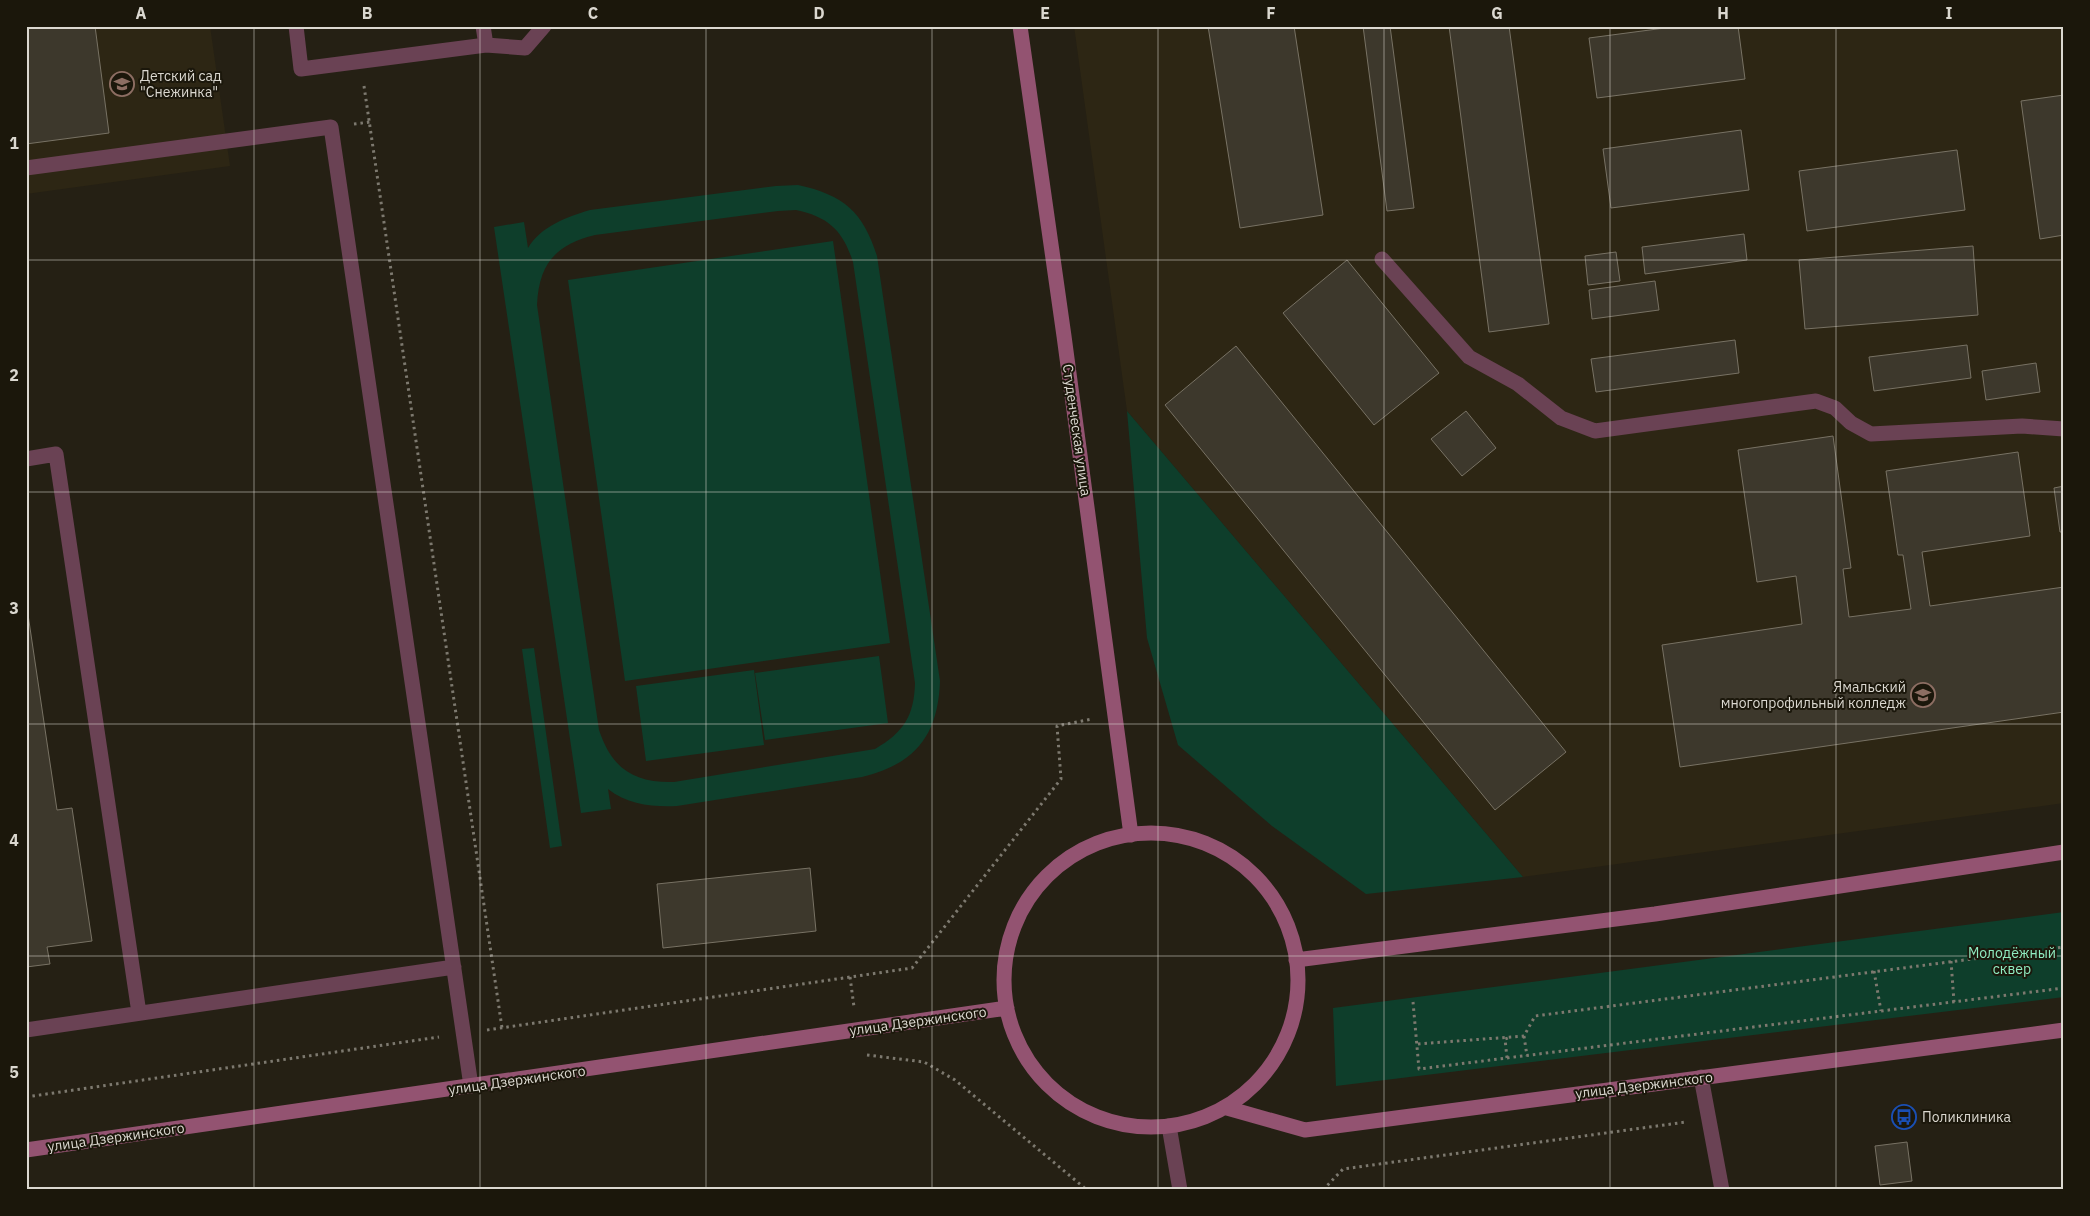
<svg xmlns="http://www.w3.org/2000/svg" width="2090" height="1216" viewBox="0 0 2090 1216" font-family="'IBM Plex Sans',sans-serif">
	<rect width="100%" height="100%" fill="#252014"/>
	<path fill="#2d2614" d="M26 26H210L230 166 26 194Z
		M1074 26H2064V803L1523 877 1127 411Z"/>
	<path fill="#0e3e2b" fill-rule="evenodd" d="M798 185C844 195 863 212 877 256L940 681C938 736 915 764 862 777L677 806C653 807 628 805 608 789L611 809 581 813 494 227 524 222 528 248C541 226 567 217 590 210L776 186ZM796 210C829 217 843 231 853 262L915 683C914 716 904 732 875 749L674 782C634 783 612 769 599 730L537 305C539 264 555 245 595 235L778 211Z
		M833 241 890 643 625 681 568 280Z
		M1127 411 1523 877 1366 894 1272 826 1178 745 1147 638Z
		M534 648 562 846 550 848 522 649Z
		M879 656 888 723 765 740 755 673Z
		M754 670 764 745 646 761 636 686Z
		M2064 912V997L1336 1086 1333 1008Z"/>
	<path fill="#3d382c" stroke="#787264" d="M26 26H95L109 133 26 144Z
		M1208 26H1294L1323 215 1240 228Z
		M1363 26H1390L1414 208 1387 211Z
		M1449 26H1509L1549 324 1489 332Z
		M1680 26H1738L1745 79 1597 98 1589 38Z
		M2064 95V235L2040 239 2021 101Z
		M1741 130 1749 190 1611 208 1603 149Z
		M1957 150 1965 210 1807 231 1799 171Z
		M1744 234 1747 260 1645 274 1642 247Z
		M1973 246 1978 315 1805 329 1799 260Z
		M1616 252 1620 281 1588 285 1585 256Z
		M1347 260 1439 373 1374 425 1283 313Z
		M1655 281 1659 310 1592 319 1589 290Z
		M1735 340 1739 373 1596 392 1591 359Z
		M1967 345 1971 378 1874 391 1869 357Z
		M1236 346 1566 752 1495 810 1165 405Z
		M2036 363 2040 392 1986 400 1982 371Z
		M1466 411 1496 448 1462 476 1431 439Z
		M1833 436 1851 568 1843 569 1849 617 1911 609 1903 555H1898L1886 471 2018 452 2030 536 1922 552 1930 606 2064 587V712L1680 767 1662 645 1802 624 1796 576 1757 582 1738 450Z
		M2064 486V532H2060L2054 488Z
		M26 601 57 810 72 808 92 941 47 947 50 964 26 967Z
		M810 868 816 931 663 948 657 884Z
		M1907 1142 1912 1181 1880 1185 1875 1146Z"/>
	<g fill="none" stroke-linecap="round" stroke-linejoin="round">
		<path stroke="#7d796f" stroke-width="3" stroke-dasharray="2.5 4" stroke-linecap="butt" d="M364 86 502 1028
			M354 124 370 122
			M1951 961 1954 1002
			M1874 971 1881 1011
			M850 977 854 1007
			M1413 1002 1419 1069 2064 988
			M487 1030 912 968 1061 779 1057 726 1092 719
			M1524 1036 1527 1056
			M1418 1044 1524 1036 1535 1016 2064 947
			M867 1055 924 1062 955 1080 1087 1190
			M1507 1058 1505 1039 1508 1038
			M26 1097 439 1037
			M1323 1190 1343 1169 1686 1122"/>
		<path stroke="#6a4254" stroke-width="15" d="M296 26 301 69 486 45 525 48 544 26
			M483 26 486 45
			M26 168 331 127 471 1086
			M1382 259 1469 357 1518 384 1561 418 1595 431 1816 401 1835 408 1851 423 1871 434 2022 426 2064 429
			M26 459 56 454 139 1013
			M26 1030 454 967
			M1701 1077 1722 1190"/>
		<path stroke="#6a4254" stroke-width="15" d="M1169 1126 1180 1190"/>
		<path stroke="#935371" stroke-width="15" d="M1020 26 1064 336 1131 835
			M1004 980a147 147 0 1 1 294 0a147 147 0 1 1-294 0Z
			M1296 960 1655 914 2064 852
			M1227 1108 1305 1130 2064 1030
			M26 1150 1007 1008"/>
	</g>
	<path fill="none" stroke="#dbd8d0" stroke-width="1" stroke-opacity="0.55" d="M254 26V1190M480 26V1190M706 26V1190M932 26V1190M1158 26V1190M1384 26V1190M1610 26V1190M1836 26V1190M26 260H2064M26 492H2064M26 724H2064M26 956H2064"/>
	<defs>
		<symbol id="school-ring" viewBox="-11 -11 22 22"><circle r="9.5" fill="#1b170b" stroke="#8d6e63" stroke-width="1.5"/><path d="M0-5L7-2L0 1L-7-2ZM-4 1L0 2.5L4 1V4Q0 6-4 4Z" fill="#8d6e63"/></symbol>
		<symbol id="university-ring" viewBox="-11 -11 22 22"><circle r="9.5" fill="#1b170b" stroke="#8d6e63" stroke-width="1.5"/><path d="M0-5L7-2L0 1L-7-2ZM-4 1L0 2.5L4 1V4Q0 6-4 4Z" fill="#8d6e63"/></symbol>
		<symbol id="bus-ring" viewBox="-11 -11 22 22"><circle r="9.5" fill="#1b170b" stroke="#1a4fb4" stroke-width="1.5"/><path d="M-5-6H5V4H4V6H2V4H-2V6H-4V4H-5ZM-3.5-4V0h7V-4ZM-3.5 1.2v1.5H-2V1.2ZM2 1.2v1.5H3.5V1.2Z" fill="#1a4fb4"/></symbol>
	</defs>
	<g fill-rule="evenodd">
		<use href="#school-ring" x="108" y="70" width="28" height="28"/>
		<use href="#university-ring" x="1909" y="681" width="28" height="28"/>
		<use href="#bus-ring" x="1890" y="1103" width="28" height="28"/>
	</g>
	<g text-anchor="middle" stroke-width="4" stroke-linejoin="round" paint-order="stroke">
		<g font-size="14" fill="#dbd8d0" stroke="#1b170b" text-anchor="start">
			<text x="140" y="81">Детский сад<tspan x="140" dy="16">"Снежинка"</tspan></text>
			<text x="1906" y="692" text-anchor="end">Ямальский<tspan x="1906" dy="16">многопрофильный колледж</tspan></text>
			<text x="1922" y="1122">Поликлиника</text>
		</g>
		<g font-size="14" fill="#dbd8d0" stroke="#1b170b">
			<text transform="translate(1077 430) rotate(82)" y="5">Студенческая улица</text>
			<text transform="translate(918 1021) rotate(-8)" y="5">улица Дзержинского</text>
			<text transform="translate(517 1080) rotate(-8)" y="5">улица Дзержинского</text>
			<text transform="translate(1644 1085) rotate(-7)" y="5">улица Дзержинского</text>
			<text transform="translate(116 1137) rotate(-8)" y="5">улица Дзержинского</text>
		</g>
		<g font-size="14" fill="#8febc0" stroke="#1b170b">
			<text x="2012" y="958">Молодёжный<tspan x="2012" dy="16">сквер</tspan></text>
		</g>
	</g>
	<rect width="2090" height="1216" fill="none" stroke="#1b170b" stroke-width="55"/>
	<rect x="28" y="28" width="2034" height="1160" fill="none" stroke="#dbd8d0" stroke-width="2"/>
	<g font-size="16" text-anchor="middle" font-weight="bold" fill="#dbd8d0">
		<text x="141" y="19">A</text>
		<text x="367" y="19">B</text>
		<text x="593" y="19">C</text>
		<text x="819" y="19">D</text>
		<text x="1045" y="19">E</text>
		<text x="1271" y="19">F</text>
		<text x="1497" y="19">G</text>
		<text x="1723" y="19">H</text>
		<text x="1949" y="19">I</text>
		<text x="14" y="149">1</text>
		<text x="14" y="381">2</text>
		<text x="14" y="614">3</text>
		<text x="14" y="846">4</text>
		<text x="14" y="1078">5</text>
	</g>
</svg>
